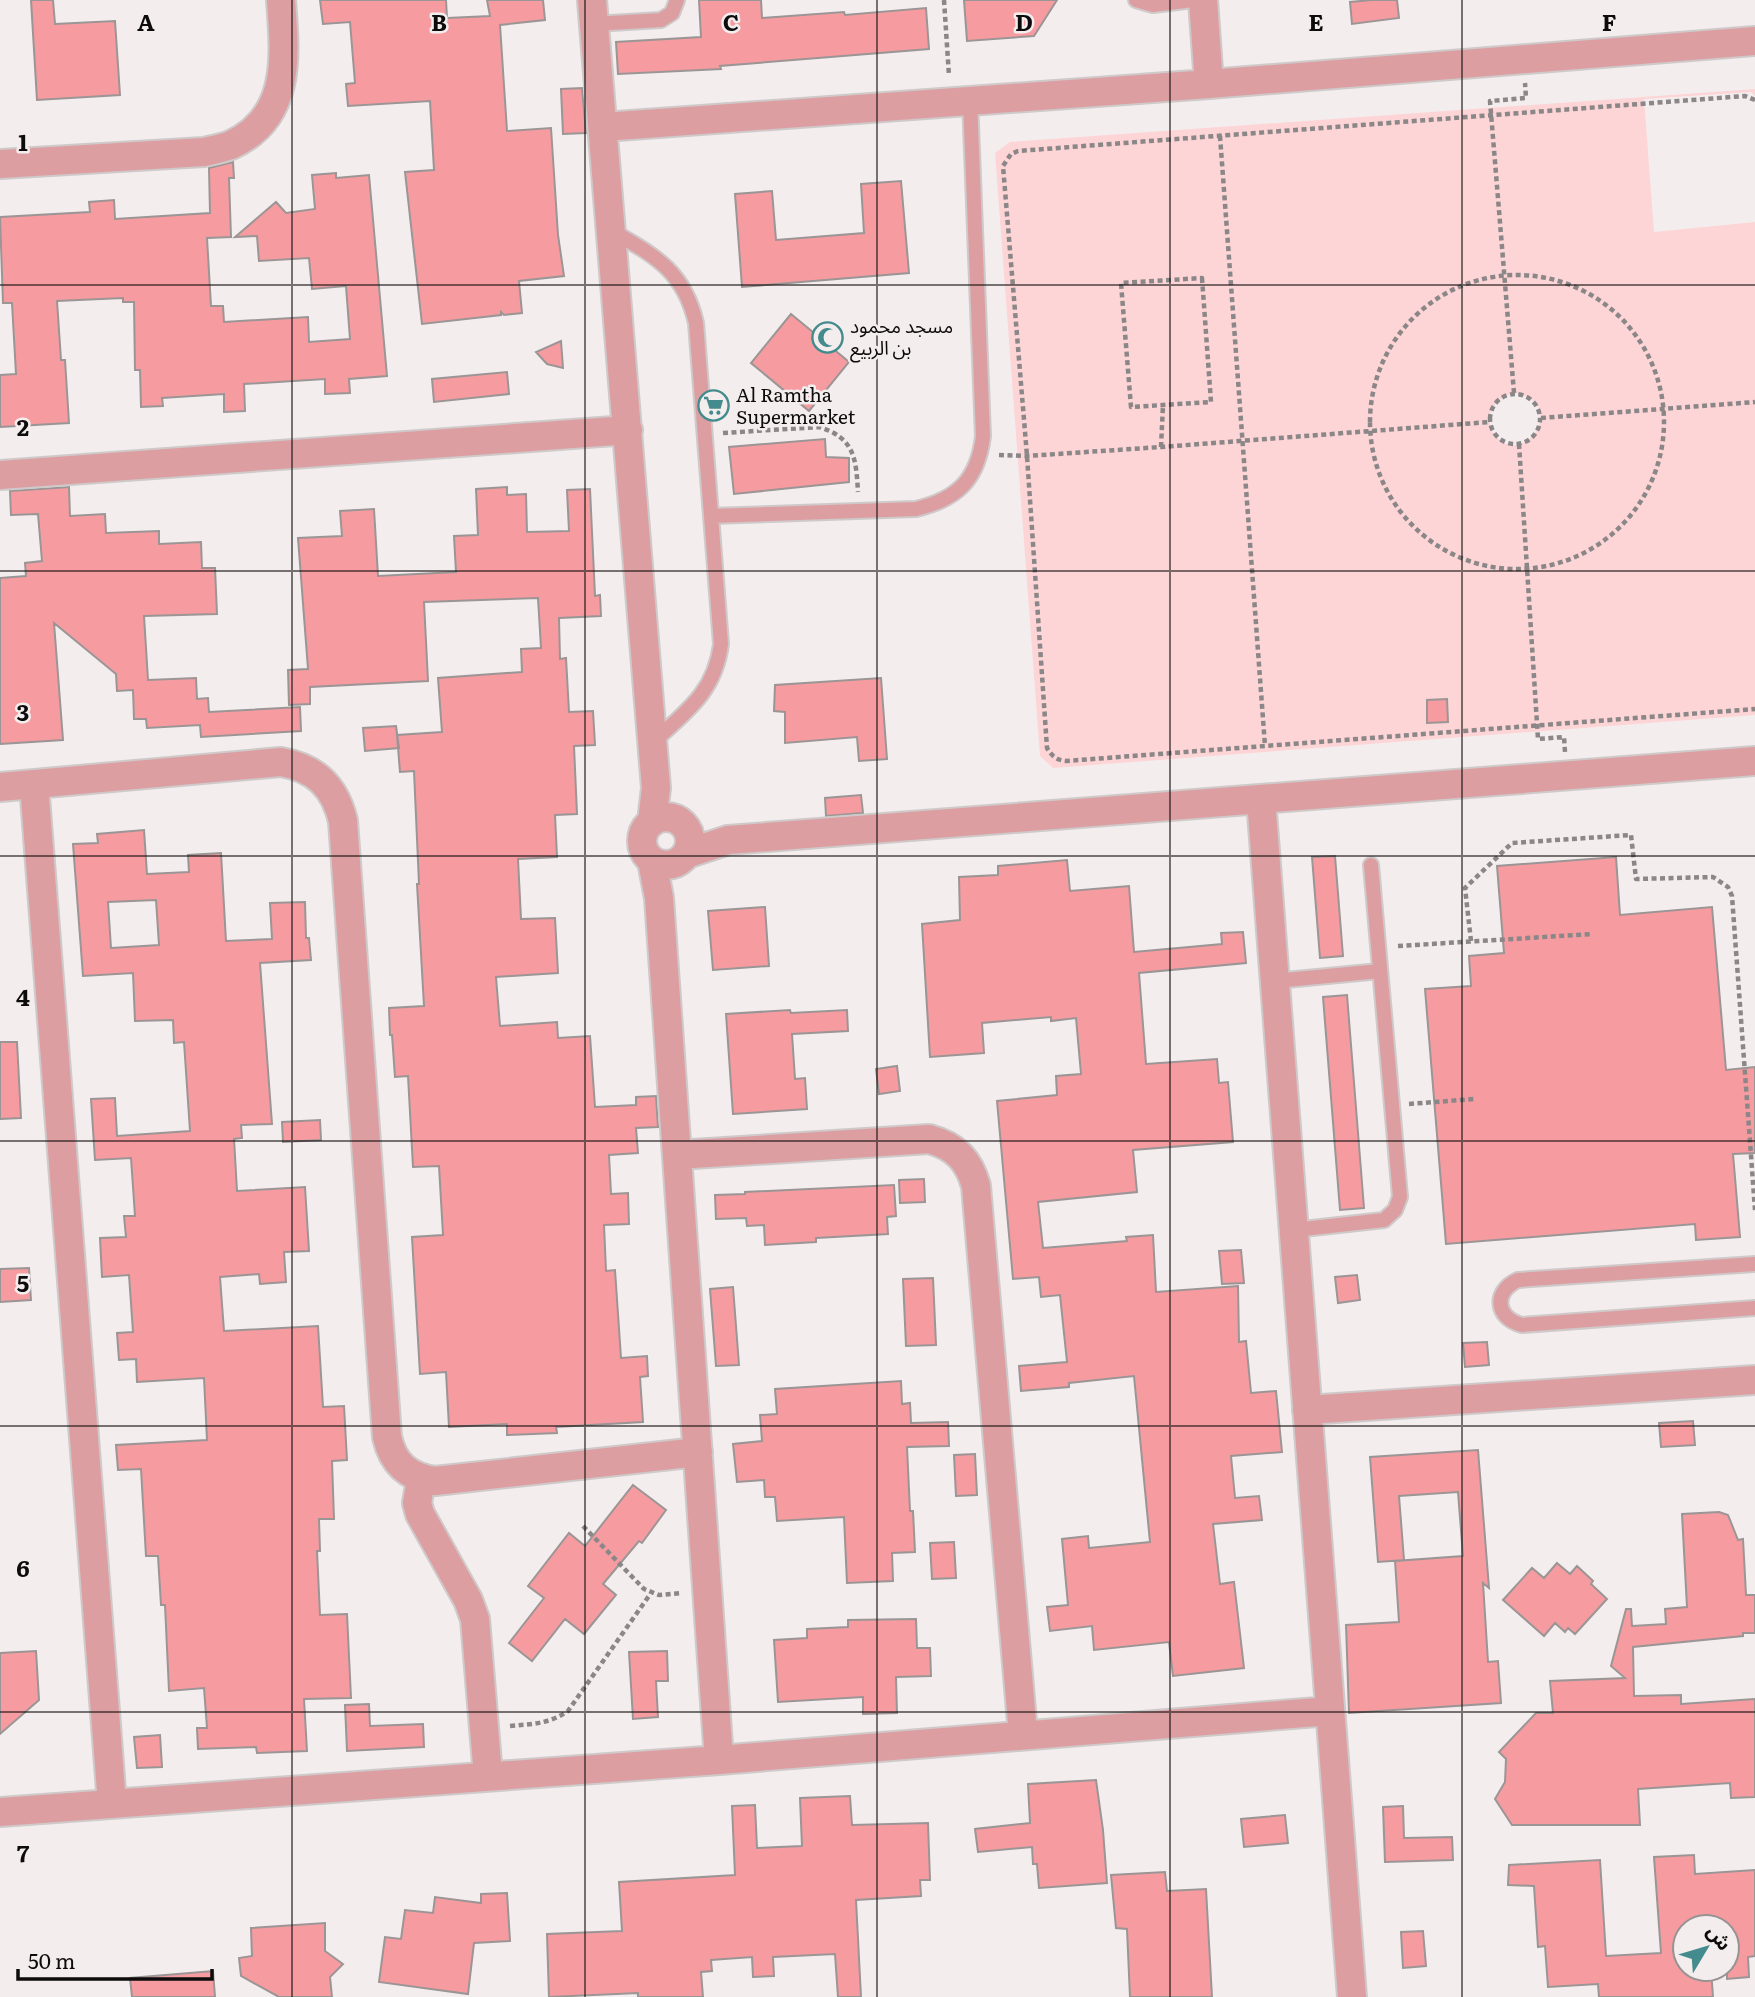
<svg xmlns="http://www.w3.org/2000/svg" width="1755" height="1997" viewBox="0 0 1755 1997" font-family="Literata,'Noto Sans Arabic',serif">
	<rect width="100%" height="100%" fill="#f4edee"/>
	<path fill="#fdd5d6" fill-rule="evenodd" d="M1755 89V96L1751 92 1644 99 1654 232 1755 222V715L1053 768 1040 756 995 153 1010 142ZM1514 393C1571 403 1522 472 1494 434 1481 416 1496 398 1514 393Z"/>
	<path fill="#f69ca1" stroke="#9c9595" stroke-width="2" fill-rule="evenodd" d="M31 0H53L55 24 115 21 120 95 37 100Z
		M320 0H446L447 18 490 16 487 0H543L545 20 500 25 507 131 551 128 558 235 564 276 519 281 522 313 504 315 501 312V315L422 324 405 172 434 170 430 101 348 106 346 84 355 83 350 22 323 24Z
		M699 0H761L762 18 844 12 845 15 926 8 929 49 720 66 721 69 618 74 616 42 701 37Z
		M964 0H1057L1034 36 967 41Z
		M1371 0H1397L1399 18 1352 24 1350 2Z
		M582 88 586 133 563 134 561 89Z
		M233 162 234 178H229L231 237 207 238 211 306H223L224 322 308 317 309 342 350 339 346 286 312 289 309 258 259 261 257 236 235 237 276 202 286 213 315 209 312 175 336 173V178L369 175 387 376 349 379 350 393 325 394V379L244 384 245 411 224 412V394L162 398 163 406 141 407 140 370H135L134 302H123V298L57 301 61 360H65L69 423 0 427V375L16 374 12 303H3L0 217 90 212 89 202 114 200 115 219 210 213 209 168Z
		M901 181 909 273 742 287 735 194 772 191 776 240 864 233 861 184Z
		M791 314 849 362 809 411 751 363Z
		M561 341 563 368 547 364 536 352Z
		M507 372 509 394 434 402 432 379Z
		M825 439 826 457 849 458V482L734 494 729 447Z
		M69 487 70 516 105 514 106 533 159 531V544L201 542 202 568H215L217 614 144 616 148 680 196 678 197 699 208 698 209 712 300 707 301 731 201 737 200 725 147 728 146 719H134L133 690 117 691 116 674 54 623 63 740 0 744V578L26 576 25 563 42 561 38 514 11 515 10 491Z
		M507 487V495L526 494 527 532 569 531 567 490 590 489 595 596 600 595 601 616 559 618 560 659 566 658 569 712 593 711 595 745 574 746 577 814 555 815 557 857 518 859 521 919 555 918 558 973 496 977 500 1026 557 1022 558 1038 590 1036 595 1107 636 1105V1097L656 1096 658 1127 636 1128 638 1153 609 1155 611 1194 628 1193 629 1224 604 1225 606 1271 615 1270 621 1358 647 1356 648 1376 640 1377 643 1422 556 1427 557 1433 507 1435V1424L449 1427 446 1372 420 1374 412 1237 443 1235 439 1166 413 1167 408 1076 395 1077 392 1035H390L389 1008 424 1006 417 884H419L414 771 400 772 397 735 442 732 438 678 522 672 521 649 541 648 538 598 424 602 428 681 310 687V704L289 705 288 670 308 669 298 538 342 536 340 511 374 509 378 576 456 572 454 536 478 535 476 489Z
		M881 678 887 759 859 761 857 737 785 743V712L774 711 775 685Z
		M1447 699 1448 722 1427 723V700Z
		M396 726 399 748 365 751 363 728Z
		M861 795 863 813 826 816 825 798Z
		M144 830 147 874 189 872 188 855 221 853 226 941 272 939 270 903 305 902 306 938H309L311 960 260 963 272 1124 241 1125 242 1138 234 1139 237 1191 305 1187 309 1251 284 1252 286 1282 260 1284 259 1274 220 1277 224 1331 318 1326 323 1407 344 1406 347 1460 332 1461 334 1519H319L320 1551H317L320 1615 347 1614 351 1698 304 1699 307 1751 257 1753 256 1747 198 1749 197 1728H207L204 1688 169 1691 165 1605H161L158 1556H146L141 1469 118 1470 116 1445 207 1440 204 1378 137 1382 136 1359 119 1360 117 1333 133 1332 129 1275 102 1277 100 1238 126 1237 124 1216H135L131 1158 95 1160 91 1099 115 1098 117 1136 190 1131 184 1042 174 1043 173 1020 135 1021 133 973 83 976 73 844 98 843 97 834ZM156 900 159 945 111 948 108 902Z
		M1335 856 1343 956 1320 958 1312 857Z
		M1616 857 1620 915 1712 907 1726 1070 1755 1067V1153L1733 1154 1740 1237 1696 1240 1695 1224 1446 1244 1425 989 1471 986 1469 956 1504 953 1497 866Z
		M1067 860 1070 891 1129 886 1134 952 1222 944 1221 933 1243 932 1246 963 1139 973 1146 1064 1217 1059 1219 1083 1228 1082 1233 1142 1133 1150 1137 1192 1038 1202 1043 1248 1127 1241 1126 1237 1153 1235 1156 1292 1238 1286 1239 1342 1246 1341 1251 1393 1276 1391 1282 1452 1231 1456 1235 1498 1259 1496 1262 1520 1213 1524 1220 1584 1234 1582 1244 1668 1173 1676 1169 1642 1094 1650 1092 1626 1050 1631 1047 1607 1068 1605 1062 1539 1088 1536 1089 1548 1150 1542 1134 1376 1069 1383V1387L1021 1391 1019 1366 1067 1362 1060 1295 1041 1297 1039 1277 1013 1279 997 1101 1057 1095 1056 1076 1081 1074 1076 1018 1051 1021V1017L982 1023 984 1053 930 1057 922 924 960 920 959 877 998 875V866Z
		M765 907 769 966 713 970 708 911Z
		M1347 995 1364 1208 1340 1210 1323 997Z
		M790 1010 791 1013 847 1010 848 1031 792 1034 795 1079 805 1078 807 1109 733 1114 726 1014Z
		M0 1042H17L21 1118 0 1119Z
		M897 1066 900 1091 879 1094 876 1069Z
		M320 1120 321 1140 283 1142 282 1122Z
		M924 1179 925 1202 900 1203 899 1180Z
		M894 1185 896 1216 887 1217 888 1234 816 1238V1242L765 1245 764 1225 747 1226 746 1218 716 1219 715 1195 745 1194V1192Z
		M1241 1250 1244 1283 1222 1284 1219 1251Z
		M29 1268 31 1300 0 1302V1269Z
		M1357 1275 1360 1300 1338 1303 1335 1277Z
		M933 1278 936 1345 906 1346 903 1279Z
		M733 1287 739 1365 716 1366 710 1289Z
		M1487 1342 1489 1365 1465 1367 1463 1343Z
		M901 1381 902 1404 910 1403 911 1423 948 1422 949 1446 907 1447 910 1511H913L915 1552 892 1553 893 1581 847 1583 844 1517 777 1521 775 1497H765L764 1480 737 1482 733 1444 762 1441 760 1415 777 1414 775 1389Z
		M1693 1421 1695 1445 1661 1447 1659 1423Z
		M1478 1450 1489 1588 1483 1583 1488 1662 1498 1661 1501 1703 1349 1713 1346 1625 1399 1622 1395 1561 1463 1556 1458 1492 1399 1496 1404 1560 1378 1562 1370 1457Z
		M975 1454 977 1495 956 1496 954 1455Z
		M633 1485 666 1510 642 1543 639 1541 603 1584 616 1595 584 1634 565 1619 532 1661 509 1643 544 1598 528 1586 569 1533 585 1546Z
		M1719 1512 1728 1515 1738 1540 1743 1539 1746 1595H1755V1633H1743V1636L1633 1647 1634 1696 1681 1695V1704L1755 1699V1797L1731 1798 1730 1783 1638 1789 1640 1825H1512L1495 1799 1505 1782 1506 1759 1499 1752 1536 1713H1553L1550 1681 1625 1678 1611 1666 1626 1609H1631L1632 1626 1666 1624 1665 1609 1687 1607 1682 1514Z
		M954 1542 956 1578 932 1579 930 1543Z
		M1557 1563 1570 1574 1577 1566 1593 1581 1591 1584 1607 1599 1575 1634 1568 1628 1565 1632 1555 1623 1544 1636 1503 1600 1532 1568 1544 1578Z
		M916 1619 917 1648H930L931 1676 896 1677 897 1713 863 1714V1697L778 1702 774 1640 807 1638V1629L848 1627V1620Z
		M36 1651 39 1700 0 1734V1653Z
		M667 1651 668 1681H656L658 1717 633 1719 629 1652Z
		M369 1704 370 1726 423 1724 424 1747 347 1751 345 1705Z
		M160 1735 162 1767 137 1768 134 1737Z
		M1096 1780 1103 1830 1107 1883 1039 1888 1037 1864H1033L1032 1847 978 1852 975 1829 1030 1823 1028 1784Z
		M850 1796 852 1825 928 1823 930 1880H920L921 1896 856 1900 861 1997H838L835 1954 773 1957 774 1976 753 1977 752 1957 711 1960 712 1971 701 1972 703 1997H638V1993L549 1997 547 1934 622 1931 619 1882 735 1875 732 1806 755 1805 757 1848 802 1846 800 1798Z
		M1403 1806 1404 1838 1452 1837 1453 1860 1385 1862 1383 1807Z
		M1285 1815 1288 1843 1244 1847 1241 1819Z
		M1694 1855 1695 1874 1755 1870V1956L1748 1957 1749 1977 1727 1979V1927H1685V1969H1711L1713 1997H1599L1598 1984 1548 1987 1545 1946 1538 1947 1534 1886 1508 1885 1509 1865 1600 1860 1606 1956 1661 1953 1654 1857Z
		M1165 1872 1167 1891 1206 1889 1212 1997H1130L1127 1929 1116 1928 1111 1875Z
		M507 1893 510 1941 474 1943 468 1994 379 1982 385 1937 401 1939 405 1910 433 1913 435 1897 481 1903V1894Z
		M325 1923V1951L343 1964 330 1977 332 1997H279L241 1976 239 1958 252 1956 251 1928Z
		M1423 1931 1426 1966 1403 1968 1401 1932Z
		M213 1971 215 1997H132L130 1978Z"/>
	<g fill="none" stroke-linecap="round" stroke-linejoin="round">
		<defs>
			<path id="service" d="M1136 0 1153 5 1193 0
				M594 24 661 20 672 13 677 0
				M612 231C655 256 684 271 696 323L721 644C715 692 686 712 652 743
				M711 516 916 509C958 499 978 479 983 436L970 100
				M1275 981 1380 971
				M1294 1230 1384 1220 1395 1210 1400 1197 1371 865
				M1755 1264 1518 1280C1493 1291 1495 1318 1522 1325L1755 1308"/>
			<path id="minor" d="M592 0 656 788 652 822
				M1203 0 1209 84
				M603 127 1209 84 1755 41
				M0 164 204 152C213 150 223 148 231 145 292 117 285 55 281 0
				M0 475 628 430
				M34 784 112 1804
				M0 787 281 762C316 768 335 787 343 821L387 1437C393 1464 408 1477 435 1481L698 1452
				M1261 799 1352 1997
				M642 841a24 24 0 1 1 48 0a24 24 0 1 1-48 0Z
				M686 854 728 840 1755 761
				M652 861 659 898 719 1760
				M677 1155 929 1139C955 1146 969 1160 976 1186L1023 1734
				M1307 1410 1755 1380
				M421 1479 417 1503 420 1514 468 1600 475 1619 488 1776
				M0 1812 719 1760 1330 1711"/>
		</defs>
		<use href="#service" stroke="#cfc9ca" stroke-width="18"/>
		<use href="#minor" stroke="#cfc9ca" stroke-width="32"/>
		<path stroke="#8b8687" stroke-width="4.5" stroke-dasharray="5 3.5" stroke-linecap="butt" d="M944 0 949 76
			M1755 100 1745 96 1018 151 1011 154 1003 166 1027 456 1047 748C1052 756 1056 760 1066 761L1755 709
			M1220 136 1265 746
			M1370 422a147 147 0 1 1 294 0a147 147 0 1 1-294 0Z
			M1202 278 1211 402 1131 407 1121 283Z
			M1514 393 1490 101 1526 98 1525 83
			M1490 419a25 25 0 1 1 50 0a25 25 0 1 1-50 0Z
			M1541 418 1755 402
			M723 433 819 427C855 438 856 459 858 492
			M1519 444 1538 739 1564 737 1565 752
			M1161 447 1163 405
			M999 455 1027 456 1161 447 1489 422
			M1471 941 1465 888 1512 843 1631 835 1636 879 1713 877 1728 887 1732 896 1755 1210
			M1398 946 1593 934
			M1409 1104 1474 1099
			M583 1526 644 1589 659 1595 682 1593
			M510 1726C532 1724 549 1724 568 1711L651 1593"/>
		<use href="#service" stroke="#dd9ea1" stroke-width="14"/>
		<use href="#minor" stroke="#dd9ea1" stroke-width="28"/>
	</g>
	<path fill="none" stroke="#0d0b0b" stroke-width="2" stroke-opacity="0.55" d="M292 0V1997M585 0V1997M877 0V1997M1170 0V1997M1462 0V1997M0 285H1755M0 571H1755M0 856H1755M0 1141H1755M0 1426H1755M0 1712H1755"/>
	<defs>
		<symbol id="mosque-ring" viewBox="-11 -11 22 22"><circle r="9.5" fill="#f4edee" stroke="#438b8c" stroke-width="1.5"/><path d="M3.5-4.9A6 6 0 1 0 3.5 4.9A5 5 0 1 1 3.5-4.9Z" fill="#438b8c"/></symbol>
		<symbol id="supermarket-ring" viewBox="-11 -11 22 22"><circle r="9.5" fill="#f4edee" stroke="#438b8c" stroke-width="1.5"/><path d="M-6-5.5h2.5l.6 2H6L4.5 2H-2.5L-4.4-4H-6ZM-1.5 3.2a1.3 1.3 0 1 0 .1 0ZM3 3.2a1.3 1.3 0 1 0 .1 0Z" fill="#438b8c"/></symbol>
	</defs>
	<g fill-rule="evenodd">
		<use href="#mosque-ring" x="810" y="320" width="35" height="35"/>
		<use href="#supermarket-ring" x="696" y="388" width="35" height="35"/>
	</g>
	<g text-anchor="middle" stroke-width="5" stroke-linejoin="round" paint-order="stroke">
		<g font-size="19" fill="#0d0b0b" stroke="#f4edee" text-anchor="start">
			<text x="850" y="333">مسجد محمود<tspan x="850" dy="22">بن الربيع</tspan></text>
			<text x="736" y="402">Al Ramtha<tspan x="736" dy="22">Supermarket</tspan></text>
		</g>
	</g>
	<g font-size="23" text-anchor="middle" font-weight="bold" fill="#0d0b0b" stroke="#f4edee" stroke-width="5" stroke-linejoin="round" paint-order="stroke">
		<text x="146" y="31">A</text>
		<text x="439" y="31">B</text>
		<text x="731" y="31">C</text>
		<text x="1024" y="31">D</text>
		<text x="1316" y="31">E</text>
		<text x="1609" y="31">F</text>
		<text x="23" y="151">1</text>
		<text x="23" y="436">2</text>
		<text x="23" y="721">3</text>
		<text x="23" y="1006">4</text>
		<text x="23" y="1292">5</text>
		<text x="23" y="1577">6</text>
		<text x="23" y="1862">7</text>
	</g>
	<g transform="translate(1706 1948) rotate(52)"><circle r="33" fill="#f4edee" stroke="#989393" stroke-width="2"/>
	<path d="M0-5L12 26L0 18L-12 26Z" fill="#438b8c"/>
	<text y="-10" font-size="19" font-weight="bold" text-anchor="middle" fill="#0d0b0b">ش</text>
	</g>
	<path d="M18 1969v10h194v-10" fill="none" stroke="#0d0b0b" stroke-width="3.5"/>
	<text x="28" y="1969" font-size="21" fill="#0d0b0b" stroke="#f4edee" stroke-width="5" paint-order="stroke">50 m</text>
</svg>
